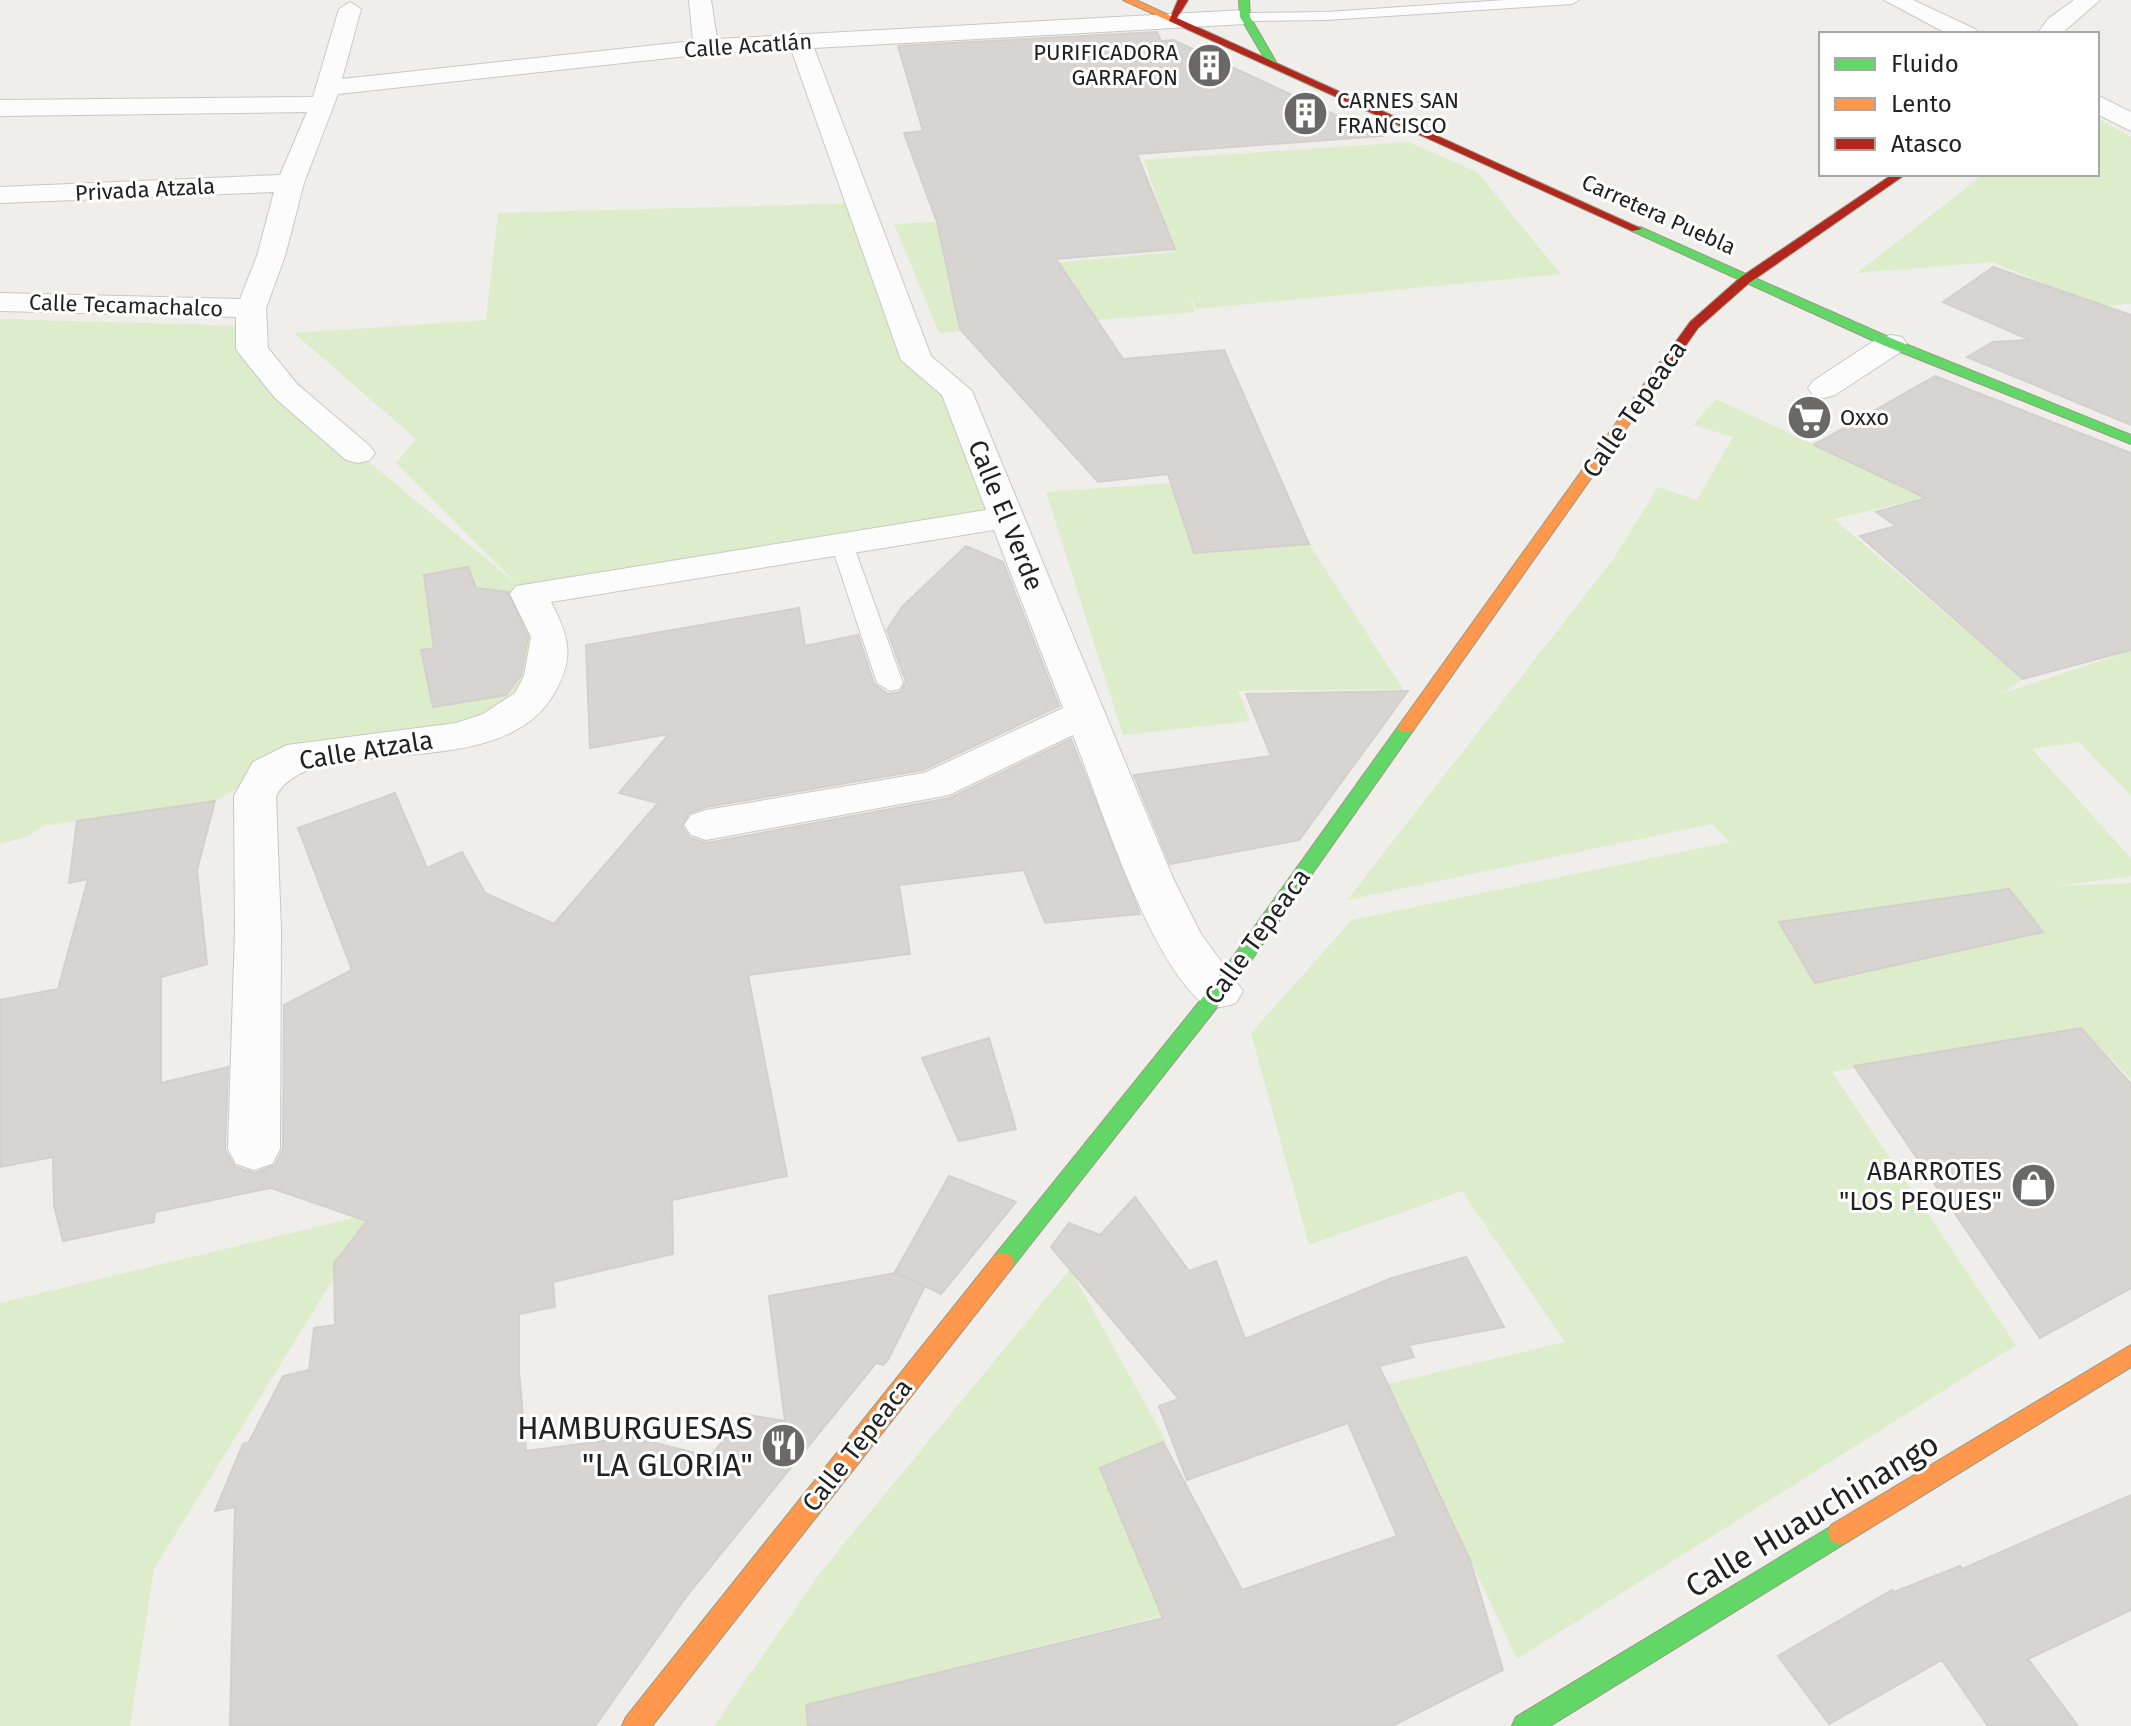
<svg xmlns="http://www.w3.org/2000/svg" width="2131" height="1726" viewBox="0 0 2131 1726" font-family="'Fira Sans',sans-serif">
	<rect width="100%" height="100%" fill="#f0eeeb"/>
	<path fill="#ddeccb" d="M2097 118 2131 137V304L2099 306 1992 262 1857 273 1984 174H2097Z
		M1408 142 1477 172 1561 274 1196 309 1189 293 1195 312 939 333 894 224 937 222 949 272 1175 252 1144 160Z
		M860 203 917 360 949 385 1008 517 530 594 544 676 462 736 268 772 215 801 43 826 28 836 0 844V319L251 326 252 349 358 453 519 586 396 463 416 439 294 333 486 320 498 213Z
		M1716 399 1811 443 1917 411 1936 495 1834 519 2023 679 2003 693 2131 651V795L2079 742 2032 749 2131 858V876L2057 886 2131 883V1079L2081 1028 1832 1072 2016 1345 1517 1659 1388 1384 1565 1342 1462 1191 1309 1245 1251 1033 1352 920 1730 842 1712 824 1347 900 1614 558 1658 487 1697 500 1733 437 1693 425Z
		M1171 483 1194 553 1309 544 1403 689 1238 691 1250 721 1123 735 1046 492Z
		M374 1213 154 1569 130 1726H0V1303Z
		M1070 1269 1166 1441 1101 1468 1162 1616 857 1692 867 1726H714L820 1573Z"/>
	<path fill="#d7d4d2" stroke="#d3d0cc" stroke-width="2" d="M1157 32 1161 41 1173 40 1381 136 1137 154 1175 249 1056 259 1123 359 1224 350 1309 544 1194 553 1168 474 1098 482 960 329 937 222 904 133 923 131 898 46Z
		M1993 267 2131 315V425L1967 357 1993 342 2030 340 1943 302Z
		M1935 376 2131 453V650L2023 679 1860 536 1896 526 1876 512 1926 498 1814 445Z
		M966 546 1003 562 1059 706 923 770 706 807 689 813 682 827 690 838 707 843 950 798 1071 739 1140 914 1045 923 1024 870 899 885 910 954 748 975 787 1176 672 1200 673 1254 553 1282 555 1307 519 1314V1371L526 1451 620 1439 625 1435 710 1457 743 1414 785 1421 769 1296 895 1273 925 1286 888 1360 883 1365 876 1363 689 1593 595 1726H230L235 1507 215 1511 243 1444 249 1442 283 1376 309 1370 314 1328 335 1325 334 1263 367 1221 271 1188 155 1212 154 1222 63 1241 54 1205 53 1157 0 1167V1000L58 989 88 879 69 883 77 821 215 801 197 870 207 964 161 977V1083L228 1067 225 1150 235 1167 255 1173 275 1165 283 1149 284 1005 352 970 298 828 395 793 427 868 462 852 485 893 554 924 658 803 619 793 669 734 590 748 586 645 799 608 805 646 858 635 874 684 888 694 900 692 906 682 887 630 902 607Z
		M468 567 476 588 508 592 528 637 521 675 506 695 433 707 421 650 434 648 424 575Z
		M1408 691 1299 840 1170 864 1134 775 1271 756 1246 694Z
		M2009 889 2043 932 1815 983 1779 922Z
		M2081 1028 2131 1084V1288L2040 1338 1854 1066Z
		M989 1038 1016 1129 959 1141 922 1058Z
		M949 1176 1016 1202 941 1294 895 1272Z
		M1135 1197 1189 1271 1216 1261 1245 1339 1392 1278 1466 1257 1504 1327 1409 1345 1414 1357 1379 1366 1470 1560 1503 1670 1392 1726H808L806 1705 1163 1618 1100 1468 1163 1442 1242 1590 1397 1536 1348 1423 1187 1480 1159 1406 1179 1399 1051 1247 1069 1223 1100 1235Z
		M2131 1495V1610L2028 1659 2078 1726H1988L1942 1660 1829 1724 1778 1656 1892 1590 1894 1592 1960 1566 1962 1569Z"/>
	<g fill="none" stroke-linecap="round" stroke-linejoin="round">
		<defs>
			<path id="lane" d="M1505 0H1579L1572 4 1327 20 1245 21 1238 17 1245 13 1327 12Z
				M842 537 853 544 903 683 899 689 890 691 877 683 831 544Z"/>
			<path id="street" d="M689 0H711L717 39 1245 10 1257 17 1245 24 814 48 931 356 972 391 1173 878 1201 934 1243 991 1236 1003C1224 1007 1211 1011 1201 1002 1146 953 1101 806 1073 735L949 795 706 840 691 835 684 825 691 815 706 810 924 773 1063 708 994 530 551 602C569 637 575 656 555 692 501 790 313 727 276 796L281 930 280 1149 272 1164 254 1170 236 1164 228 1149 235 930 234 796 253 762 287 745 456 723 483 714 515 693 524 676 531 637 510 594 516 586 986 510 942 395 901 360 791 49 706 54 338 94 304 183 285 256 266 308 268 348 297 384 370 446 375 453 370 460 358 463 346 460 275 398 241 356 236 349V317L0 311V293L240 299 257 256 274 192 0 203V187L280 175 307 112 0 116V100L313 97 339 9 350 2 361 9 342 79 693 41Z
				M1884 0H1913L1975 29 1979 34H1948Z
				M2074 0H2100L2061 34H2037L2048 19Z
				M2097 95 2131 112V131L2097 114Z
				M1891 335 1902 337 1907 344 1902 351 1835 395 1824 398 1813 395 1808 388 1813 381 1880 337Z"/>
			<path id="fast" d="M1239 0H1249L1250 17 1276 62 1274 64H1268L1240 17Z
				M1632 227H1640L1893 339 2131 435V444L1883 345 1632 231Z
				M1406 723 1414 728 1412 732 1226 996 1011 1269 1003 1271 995 1269 992 1262 995 1255 1212 986 1400 724Z
				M1840 1521 1849 1525 1852 1533 1849 1541 1550 1726H1512L1516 1717Z"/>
			<path id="slow" d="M1123 0H1136L1177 19 1169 21Z
				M1665 361 1671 365 1412 732H1400L1398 728 1400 724 1660 362Z
				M1003 1253 1011 1255 1014 1262 1011 1269 652 1726H622L626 1717 995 1255Z
				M2131 1345V1367L1849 1541 1840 1545 1831 1541 1828 1533 1831 1525Z"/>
			<path id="jam" d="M1178 0H1188L1177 18 1642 229 1632 231 1169 21Z
				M1893 174H1906L1749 283 1698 328 1670 368H1660L1659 365 1690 322 1741 277Z"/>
		</defs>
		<use href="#lane" stroke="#c9c8c7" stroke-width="2"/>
		<use href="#street" stroke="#c9c8c7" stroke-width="2"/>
		<use href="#fast" stroke="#999a82" stroke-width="2"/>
		<use href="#slow" stroke="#999a82" stroke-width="2"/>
		<use href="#jam" stroke="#999a82" stroke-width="2"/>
		<use href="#lane" fill="#fdfcfc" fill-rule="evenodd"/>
		<use href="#street" fill="#fdfcfc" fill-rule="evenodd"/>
		<use href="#fast" fill="#63d668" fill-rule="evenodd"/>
		<use href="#slow" fill="#ff974d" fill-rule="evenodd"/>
		<use href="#jam" fill="#b3261e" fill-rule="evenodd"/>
	</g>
	<defs>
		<symbol id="building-disc" viewBox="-11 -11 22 22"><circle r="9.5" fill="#6a6968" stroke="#fff"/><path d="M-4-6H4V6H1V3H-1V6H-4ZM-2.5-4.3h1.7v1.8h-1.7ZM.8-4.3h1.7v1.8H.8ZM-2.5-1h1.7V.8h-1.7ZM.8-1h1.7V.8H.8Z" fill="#fff"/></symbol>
		<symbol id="supermarket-disc" viewBox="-11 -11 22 22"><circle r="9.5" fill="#6a6968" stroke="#fff"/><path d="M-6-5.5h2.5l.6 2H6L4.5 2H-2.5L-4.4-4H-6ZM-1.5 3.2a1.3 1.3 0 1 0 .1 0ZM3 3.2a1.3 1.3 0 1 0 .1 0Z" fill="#fff"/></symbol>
		<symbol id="shop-disc" viewBox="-11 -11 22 22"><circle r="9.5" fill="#6a6968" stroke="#fff"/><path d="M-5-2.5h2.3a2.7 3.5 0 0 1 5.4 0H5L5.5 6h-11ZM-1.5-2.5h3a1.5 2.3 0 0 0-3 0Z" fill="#fff"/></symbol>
		<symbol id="restaurant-disc" viewBox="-11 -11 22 22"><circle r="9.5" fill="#6a6968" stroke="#fff"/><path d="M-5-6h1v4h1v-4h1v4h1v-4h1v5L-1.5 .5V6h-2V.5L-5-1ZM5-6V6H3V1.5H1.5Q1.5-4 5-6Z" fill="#fff"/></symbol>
	</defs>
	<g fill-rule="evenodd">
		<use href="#building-disc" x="1184" y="40" width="51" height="51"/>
		<use href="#building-disc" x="1280" y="88" width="51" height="51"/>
		<use href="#supermarket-disc" x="1784" y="392" width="51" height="51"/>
		<use href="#shop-disc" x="2008" y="1160" width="51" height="51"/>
		<use href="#restaurant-disc" x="758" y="1420" width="51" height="51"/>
	</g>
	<g text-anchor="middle" stroke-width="6" stroke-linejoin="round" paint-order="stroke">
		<g font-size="22" fill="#222" stroke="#fff">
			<text transform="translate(748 45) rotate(-4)" y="8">Calle Acatlán</text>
			<text transform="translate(145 189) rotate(-3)" y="8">Privada Atzala</text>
			<text transform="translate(1659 214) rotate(24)" y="8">Carretera Puebla</text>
			<text transform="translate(126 305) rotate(2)" y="8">Calle Tecamachalco</text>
		</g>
		<g font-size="22" fill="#222" stroke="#fff" text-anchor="start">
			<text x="1178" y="60" text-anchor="end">PURIFICADORA<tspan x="1178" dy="25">GARRAFON</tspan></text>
			<text x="1337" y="108">CARNES SAN<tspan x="1337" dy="25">FRANCISCO</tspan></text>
			<text x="1840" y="425">Oxxo</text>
		</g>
		<g font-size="26" fill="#222" stroke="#fff">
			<text transform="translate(1634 409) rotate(-55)" y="9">Calle Tepeaca</text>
			<text transform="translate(1006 515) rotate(68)" y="9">Calle El Verde</text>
			<text transform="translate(366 750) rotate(-9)" y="9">Calle Atzala</text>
			<text transform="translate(1257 936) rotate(-54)" y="9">Calle Tepeaca</text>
			<text transform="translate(857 1445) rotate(-52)" y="9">Calle Tepeaca</text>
		</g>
		<g font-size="26" fill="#222" stroke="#fff" text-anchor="end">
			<text x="2002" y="1180">ABARROTES<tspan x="2002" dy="30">"LOS PEQUES"</tspan></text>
		</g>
		<g font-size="32" fill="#222" stroke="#fff" text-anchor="end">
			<text x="753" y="1439">HAMBURGUESAS<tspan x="753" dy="37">"LA GLORIA"</tspan></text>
		</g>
		<g font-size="32" fill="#222" stroke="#fff">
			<text transform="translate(1812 1515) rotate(-31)" y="11">Calle Huauchinango</text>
		</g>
	</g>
	<rect x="1819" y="32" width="280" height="144" fill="#ffffff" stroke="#a7a7a7" stroke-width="2"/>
	<rect x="1835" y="58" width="40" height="12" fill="#63d668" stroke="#a7a7a7" stroke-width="2"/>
	<text x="1891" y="72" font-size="24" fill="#222222">Fluido</text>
	<rect x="1835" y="98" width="40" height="12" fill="#ff974d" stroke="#a7a7a7" stroke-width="2"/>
	<text x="1891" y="112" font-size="24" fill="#222222">Lento</text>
	<rect x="1835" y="138" width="40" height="12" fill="#b3261e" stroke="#a7a7a7" stroke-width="2"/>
	<text x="1891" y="152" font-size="24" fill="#222222">Atasco</text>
</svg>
